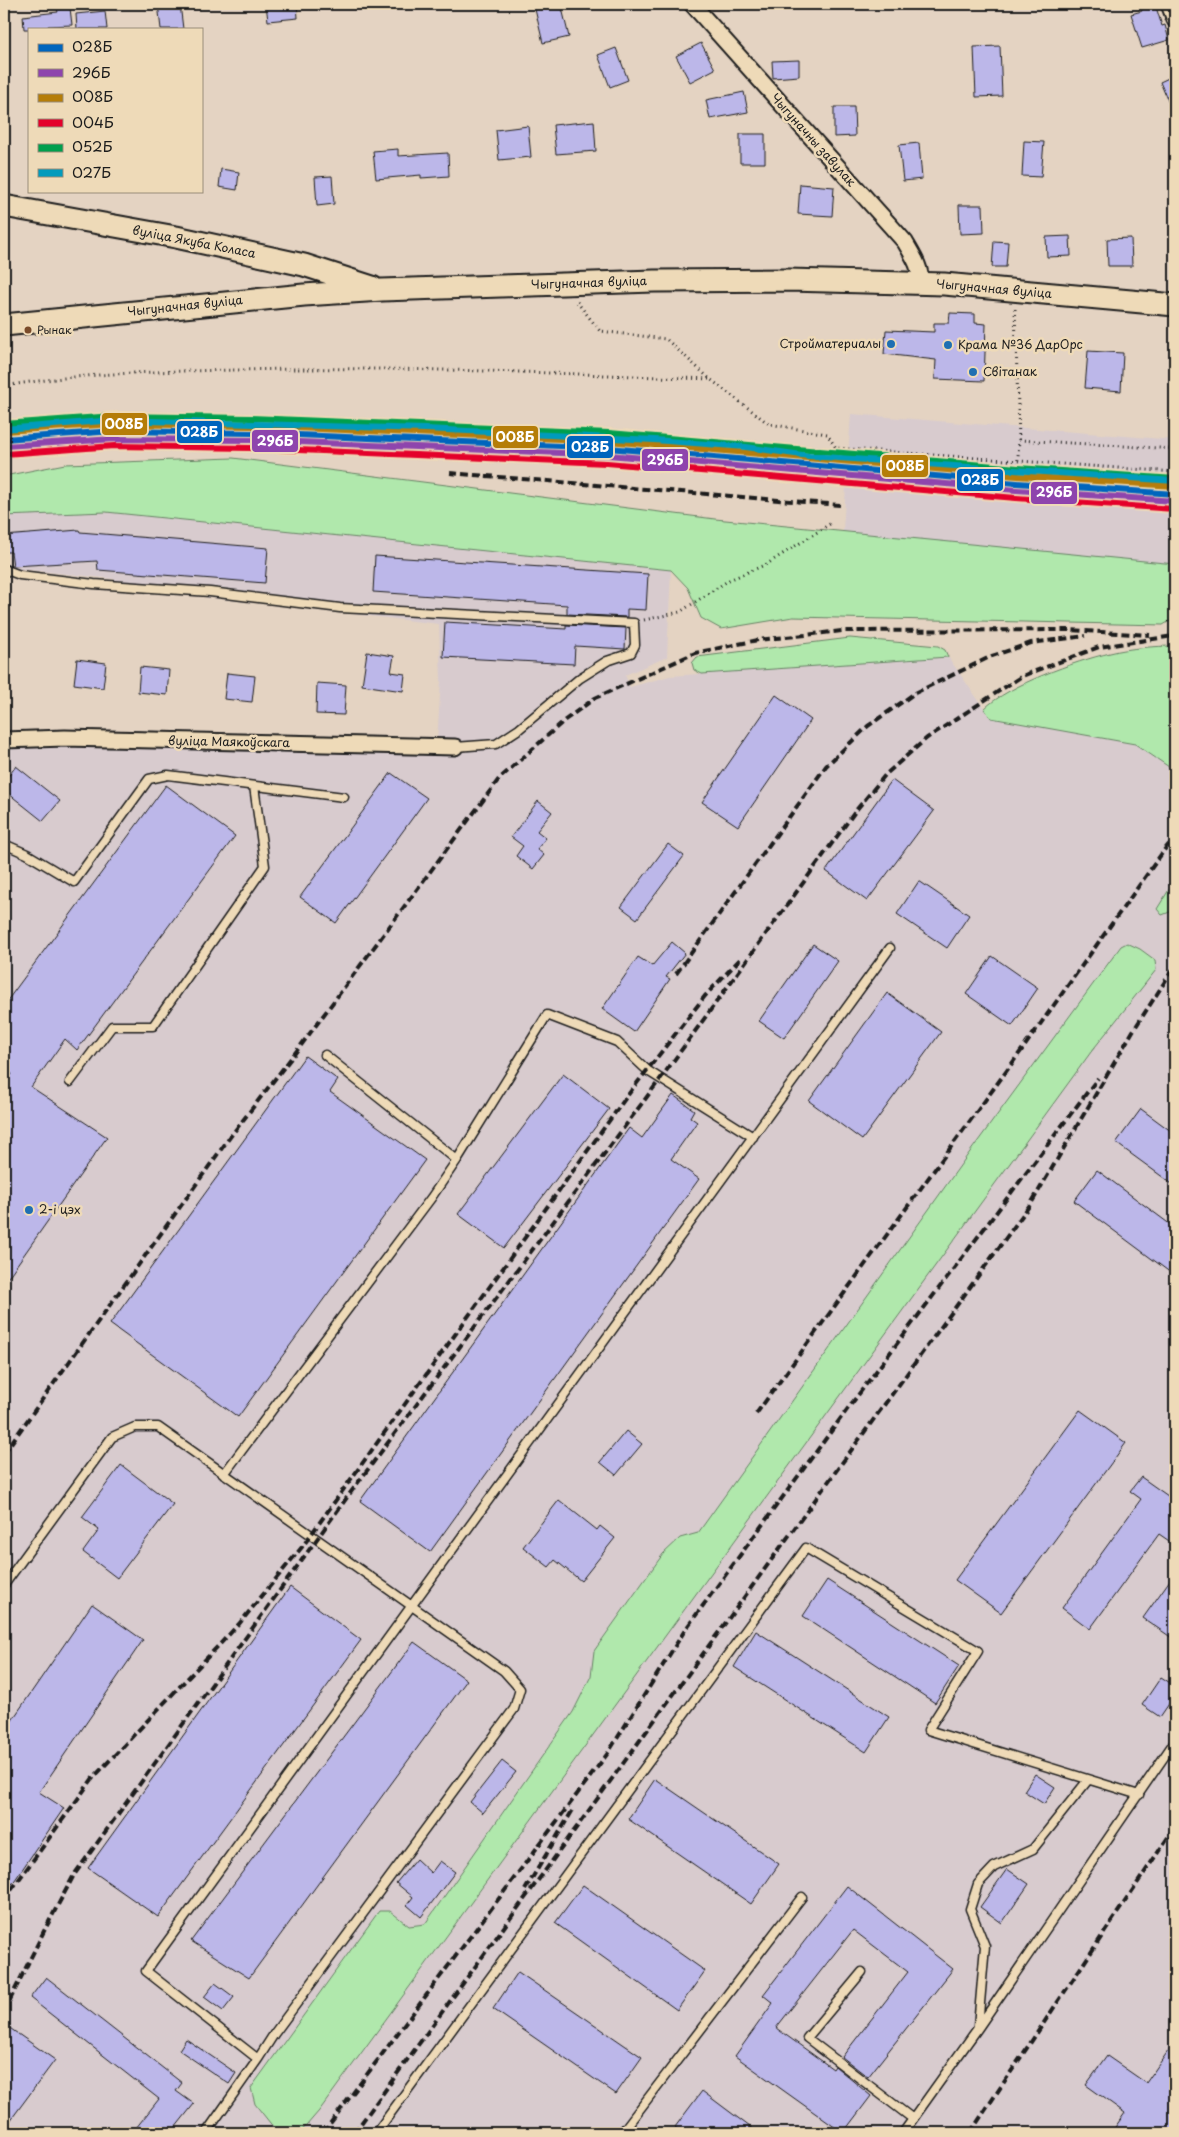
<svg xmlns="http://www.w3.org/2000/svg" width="1179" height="2137" viewBox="0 0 1179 2137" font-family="'Playpen Sans',sans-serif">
	<rect width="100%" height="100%" fill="#e4d3c2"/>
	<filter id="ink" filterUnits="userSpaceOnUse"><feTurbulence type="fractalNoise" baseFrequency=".02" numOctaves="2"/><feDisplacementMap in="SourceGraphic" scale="10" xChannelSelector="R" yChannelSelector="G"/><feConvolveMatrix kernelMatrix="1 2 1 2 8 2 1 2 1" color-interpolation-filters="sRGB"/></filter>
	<g filter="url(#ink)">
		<path fill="#d8cbce" d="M851 414 1175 440V570L842 544Z
			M106 512 671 570 667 657 625 675 630 687 670 676 948 657 991 718 1135 744 1175 771V2133H4V745L30 742 440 756 437 742 441 680 439 624 161 592 115 591 114 579 11 568 8 554H4V516Z"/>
		<path fill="#b0e8ac" stroke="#668264" d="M233 458 715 519 1175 564V618L1163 625 793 617 721 629 701 618 688 588 671 570 106 512 4 516V476L65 464Z
			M850 638 938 646 945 650 948 657 702 674 694 670 692 663 697 657Z
			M1175 646V771L1135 744 991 718 984 709C1008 685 1076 661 1110 653 1130 648 1155 646 1175 646Z
			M1175 880V910L1162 915 1157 909Z
			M1127 943 1140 949 1155 960 1156 970 1091 1052 319 2111 300 2133H278L255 2104 251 2088 379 1911H390L409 1926 425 1924 573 1712 591 1676 594 1651 663 1554 680 1538 698 1533 967 1156 1121 946Z"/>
		<path fill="#bcb7e9" stroke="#1c1c1c" d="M158 4H180L183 29H161Z
			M266 4H297L298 18 268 21Z
			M541 4H561L569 37 543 43 534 5Z
			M1140 4H1155L1162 26 1165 25 1169 40 1142 48 1131 14 1142 11Z
			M70 8 72 25 48 26V29H24L23 16 58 12 57 9Z
			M105 11 107 29H77L76 14Z
			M701 43 715 69 690 82 676 56Z
			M1000 46 1002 96 976 97 974 47Z
			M616 48 628 80 610 87 598 55Z
			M799 60V76L773 78 772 61Z
			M1175 75V117L1160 82Z
			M744 92 748 112 710 119 706 100Z
			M834 107H854L855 136 834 137Z
			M594 121 596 151 556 154 553 125Z
			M528 126 531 157 499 160 496 130Z
			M740 134H765V163H740Z
			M1024 141 1044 142 1041 177 1022 176Z
			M919 143 922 179 903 181 899 145Z
			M398 149V156L448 153 449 176 421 178V175L376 179 373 151Z
			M221 169 239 172 237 190 219 187Z
			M332 176 334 204 317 206 315 177Z
			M800 184 834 187 832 216 798 214Z
			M959 205H983L984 233 960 234Z
			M1070 236 1071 256 1047 257 1046 237Z
			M1131 238 1132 266H1108L1107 239Z
			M994 241 1008 242 1006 267H992Z
			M950 313 975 314V323L986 324 984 381 935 379 936 360 884 354 886 330 934 332V323H949Z
			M1088 351 1123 353 1121 391 1085 388Z
			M79 530 80 532 268 548 265 583 98 570 97 561 13 566 11 552H4V536Z
			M375 556 648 574 646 610 627 609V617L567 614V605L373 592Z
			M445 622 566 629V625L626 628 625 649 575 646 574 664 443 657Z
			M367 652 394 656 391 672 405 674 403 691 362 685Z
			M77 659 106 663 103 688 74 684Z
			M140 667 169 670 167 695 138 692Z
			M227 673 255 676 252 702 224 699Z
			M317 683 346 685 344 715 316 714Z
			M776 695 811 720 738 826 702 802Z
			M16 766 60 801 43 821 4 790V782Z
			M391 773 427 798 336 923 300 897Z
			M892 780 934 811 867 901 826 871Z
			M166 785 235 836 77 1050 65 1039 31 1087 107 1137 4 1283V1085L12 1074 4 1068V1005Z
			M538 801 552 812 537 831 546 838 537 849 544 855 533 869 516 856 523 846 511 837Z
			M668 844 684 856 637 919 621 907Z
			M919 881 969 915 947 948 897 914Z
			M672 942 685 953 666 977 670 979 634 1032 602 1009 638 957 652 966Z
			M813 944 838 961 784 1038 759 1021Z
			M992 956 1038 988 1012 1026 966 994Z
			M887 993 941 1032 862 1140 809 1101Z
			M305 1056 338 1080 330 1092 425 1160 238 1417 110 1324Z
			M563 1074 609 1109 504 1248 458 1214Z
			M673 1095 694 1110 690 1117 697 1122 671 1159 699 1179 430 1552 360 1501 629 1128 642 1138Z
			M1141 1109 1175 1134V1186L1116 1143Z
			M1097 1170 1175 1228V1276L1074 1201Z
			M1080 1410 1126 1443 1001 1613 955 1580Z
			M626 1431 642 1444 616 1475 600 1462Z
			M121 1465 173 1504 117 1578 83 1552 99 1530 82 1517Z
			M1141 1477 1175 1501V1545L1159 1534 1090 1629 1062 1608 1141 1499 1130 1491Z
			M559 1500 597 1530 600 1526 615 1538 581 1581 555 1560 549 1567 523 1547Z
			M1175 1573V1640L1143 1618Z
			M827 1580 959 1666 935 1703 803 1616Z
			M290 1587 361 1640 158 1917 88 1868Z
			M92 1604 143 1640 39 1792 64 1808 4 1896V1732Z
			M756 1631 889 1717 866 1752 734 1667Z
			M414 1642 467 1680 249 1978 191 1941Z
			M1161 1677 1175 1686V1695L1160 1717 1142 1705Z
			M502 1761 516 1772 483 1813 470 1802Z
			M1035 1774 1055 1787 1044 1804 1024 1791Z
			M655 1779 779 1864 751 1904 628 1819Z
			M416 1859 431 1873 440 1861 455 1872 421 1917 407 1905 413 1897 396 1883Z
			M1007 1869 1029 1884 1002 1923 980 1907Z
			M583 1885 705 1971 677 2010 555 1923Z
			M847 1886 953 1969 868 2077 842 2057 908 1972 853 1930 776 2028 833 2069 835 2066 871 2096 843 2133 735 2056 773 2003 763 1995Z
			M518 1972 642 2057 616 2094 493 2009Z
			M46 1977 182 2083 176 2091 194 2104 171 2133H132L159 2099 30 1998Z
			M215 1983 234 1997 223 2011 204 1997Z
			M4 2024 55 2060 4 2129Z
			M186 2039 236 2073 229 2084 179 2050Z
			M1175 2041V2126L1170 2133H1111L1125 2113 1086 2085 1107 2056 1146 2083Z
			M702 2091 758 2133H683L675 2127Z"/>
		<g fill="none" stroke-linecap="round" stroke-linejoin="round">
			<defs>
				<path id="lane" d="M4 569 20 575 94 584 210 592 340 608 634 623 635 645 631 653 607 661 580 678 519 729 496 744 455 747
					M4 844 27 854 74 882 149 779 168 775 344 797
					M325 1055 457 1160 547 1015 617 1042 648 1071 753 1137
					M70 1082 112 1026H153L265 866 254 786
					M224 1474 431 1198 457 1160
					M4 1585 112 1437 135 1427H158L504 1671 520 1689 514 1709 274 2034 258 2059
					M862 1972 807 2038 913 2119
					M978 2026 985 1946 970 1909 978 1884 994 1867 1033 1849 1088 1780
					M206 2133 258 2059 146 1971 890 948
					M376 2133 806 1548 978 1651 928 1730 1139 1795
					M626 2133 623 2131 802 1897
					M903 2133 978 2028 1175 1741"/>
				<path id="street" d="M692 4 905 242C913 256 921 267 921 284
					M1169 4 1175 20
					M4 740 65 738 455 747"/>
				<path id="secondary" d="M4 206 176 237 304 265 372 287
					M4 325 304 295 382 290 654 281 788 280 944 284 1175 305"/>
			</defs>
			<use href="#lane" stroke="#1c1c1c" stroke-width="11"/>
			<use href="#street" stroke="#1c1c1c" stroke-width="19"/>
			<use href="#secondary" stroke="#1c1c1c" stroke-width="25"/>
			<path stroke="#1c1c1c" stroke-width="3" stroke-dasharray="1 4" stroke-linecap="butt" d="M577 302 600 331 666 339 710 379 769 424 827 434 836 448 1175 472
				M1015 309 1019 440
				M4 386C82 373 162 371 241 370 398 366 554 373 710 379
				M866 479 1175 502
				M1016 490 1019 440 1175 449
				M644 620 680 612 729 580 767 564 833 522"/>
			<use href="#lane" stroke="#eedab8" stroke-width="8"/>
			<use href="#street" stroke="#eedab8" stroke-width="15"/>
			<use href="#secondary" stroke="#eedab8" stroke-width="21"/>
			<path stroke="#1c1c1c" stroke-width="4" stroke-dasharray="8 4" stroke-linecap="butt" d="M4 456C87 436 176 441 261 444 363 448 466 453 568 460
				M450 473 840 505
				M676 974 826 766 868 726 915 693 992 656 1031 643 1085 636
				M756 1414 1024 1047 1165 849 1175 837
				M4 1453 230 1137 302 1044 499 779 565 720 595 698 695 653 758 640 842 631 1069 630 1150 635
				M525 1890 574 1808
				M4 1900 93 1778 239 1624 302 1547 627 1096 705 996 741 958
				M4 2012 44 1931 74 1875 348 1496 661 1078 857 809 886 774 927 738 1022 676 1099 647 1174 636
				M323 2133 608 1753 685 1630 849 1407 1098 1078
				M354 2133 1032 1202 1133 1031 1175 966
				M970 2133 1175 1827"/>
			<defs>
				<path id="rail-1" d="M4 439 114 431 251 433 608 448 1017 483 1175 494"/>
				<path id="rail-2" d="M5 446 114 439 251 440 608 455 1016 490 1174 501"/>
				<path id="rail-3" d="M4 431 114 424 251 426 608 441 1018 476 1175 486"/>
				<path id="rail-4" d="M5 454 114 446 251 448 607 463 1016 498 1174 509"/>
				<path id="rail-5" d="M4 424 114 416 251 418 609 433 1018 468 1175 479"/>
				<path id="rail-6" d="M4 429 115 420 425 429 654 440 746 447 809 456 1175 481"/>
			</defs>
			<use href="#rail-1" stroke="#eedab8" stroke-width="10"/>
			<use href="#rail-2" stroke="#eedab8" stroke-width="10"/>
			<use href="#rail-3" stroke="#eedab8" stroke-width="10"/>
			<use href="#rail-4" stroke="#eedab8" stroke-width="10"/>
			<use href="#rail-5" stroke="#eedab8" stroke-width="10"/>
			<use href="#rail-6" stroke="#eedab8" stroke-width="10"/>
			<use href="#rail-1" stroke="#0065bd" stroke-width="6"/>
			<use href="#rail-2" stroke="#8e44ad" stroke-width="6"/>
			<use href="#rail-3" stroke="#b57d08" stroke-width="6"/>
			<use href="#rail-4" stroke="#e4002b" stroke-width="6"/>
			<use href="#rail-5" stroke="#019f4e" stroke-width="6"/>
			<use href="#rail-6" stroke="#039bbc" stroke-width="6"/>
		</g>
	</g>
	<circle fill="#7a4b2a" stroke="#eedab8" stroke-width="2" cx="28" cy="330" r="4.5"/>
	<g fill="#1f6fb2" stroke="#eedab8" stroke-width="2">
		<circle cx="891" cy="344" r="5"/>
		<circle cx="948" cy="345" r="5"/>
		<circle cx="973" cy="372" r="5"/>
		<circle cx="29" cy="1210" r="5"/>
	</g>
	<g text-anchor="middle" stroke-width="5" stroke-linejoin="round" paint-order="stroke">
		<g font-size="11" fill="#1c1c1c" stroke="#eedab8" text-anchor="start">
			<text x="37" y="334">Рынак</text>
		</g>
		<g font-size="12" fill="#1c1c1c" stroke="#eedab8">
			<text transform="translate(813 140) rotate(48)" y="4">Чыгуначны завулак</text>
			<text transform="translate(194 242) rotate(11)" y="4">вуліца Якуба Коласа</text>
			<text transform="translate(589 283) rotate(-2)" y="4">Чыгуначная вуліца</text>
			<text transform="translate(994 289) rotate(5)" y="4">Чыгуначная вуліца</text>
			<text transform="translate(185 306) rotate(-6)" y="4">Чыгуначная вуліца</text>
			<text transform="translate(229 742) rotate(1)" y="4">вуліца Маякоўскага</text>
		</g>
		<g font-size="12" fill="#1c1c1c" stroke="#eedab8" text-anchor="start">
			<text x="881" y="348" text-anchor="end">Стройматериалы</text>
			<text x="958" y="349">Крама №36 ДарОрс</text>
			<text x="983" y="376">Світанак</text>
			<text x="39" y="1214">2-і цэх</text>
		</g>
	</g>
	<g stroke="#eedab8" stroke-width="2">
		<rect x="101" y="412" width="47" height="24" rx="5" fill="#b57d08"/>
		<rect x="176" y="420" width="47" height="24" rx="5" fill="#0065bd"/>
		<rect x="492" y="425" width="47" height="24" rx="5" fill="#b57d08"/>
		<rect x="251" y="429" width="48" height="24" rx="5" fill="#8e44ad"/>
		<rect x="566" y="435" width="48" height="24" rx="5" fill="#0065bd"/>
		<rect x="641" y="448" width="48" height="24" rx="5" fill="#8e44ad"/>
		<rect x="881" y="454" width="48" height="24" rx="5" fill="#b57d08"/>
		<rect x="956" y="468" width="48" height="24" rx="5" fill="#0065bd"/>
		<rect x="1030" y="481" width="48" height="24" rx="5" fill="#8e44ad"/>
	</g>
	<g font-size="14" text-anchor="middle" font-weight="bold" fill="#fff">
		<text x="124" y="429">008Б</text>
		<text x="199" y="437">028Б</text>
		<text x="515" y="442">008Б</text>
		<text x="275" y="446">296Б</text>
		<text x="590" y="452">028Б</text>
		<text x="665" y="465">296Б</text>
		<text x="905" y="471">008Б</text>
		<text x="980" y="485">028Б</text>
		<text x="1054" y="497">296Б</text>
	</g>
	<rect width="1179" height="2137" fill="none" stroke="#eedab8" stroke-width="20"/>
	<rect x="10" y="10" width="1159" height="2117" fill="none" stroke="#1c1c1c" stroke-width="2" filter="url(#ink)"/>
	<rect x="28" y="28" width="175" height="165" fill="#eedab8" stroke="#9a8e7a"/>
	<rect x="38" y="44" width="25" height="8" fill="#0065bd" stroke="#9a8e7a"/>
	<text x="72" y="52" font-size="15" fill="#1c1c1c">028Б</text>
	<rect x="38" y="69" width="25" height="8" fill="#8e44ad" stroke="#9a8e7a"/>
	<text x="72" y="78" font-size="15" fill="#1c1c1c">296Б</text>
	<rect x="38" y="94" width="25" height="8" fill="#b57d08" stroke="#9a8e7a"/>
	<text x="72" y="102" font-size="15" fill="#1c1c1c">008Б</text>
	<rect x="38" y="119" width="25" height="8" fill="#e4002b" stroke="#9a8e7a"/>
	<text x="72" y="128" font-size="15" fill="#1c1c1c">004Б</text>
	<rect x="38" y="144" width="25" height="8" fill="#019f4e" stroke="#9a8e7a"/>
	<text x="72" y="152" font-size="15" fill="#1c1c1c">052Б</text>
	<rect x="38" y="169" width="25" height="8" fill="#039bbc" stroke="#9a8e7a"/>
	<text x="72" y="178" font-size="15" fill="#1c1c1c">027Б</text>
</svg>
